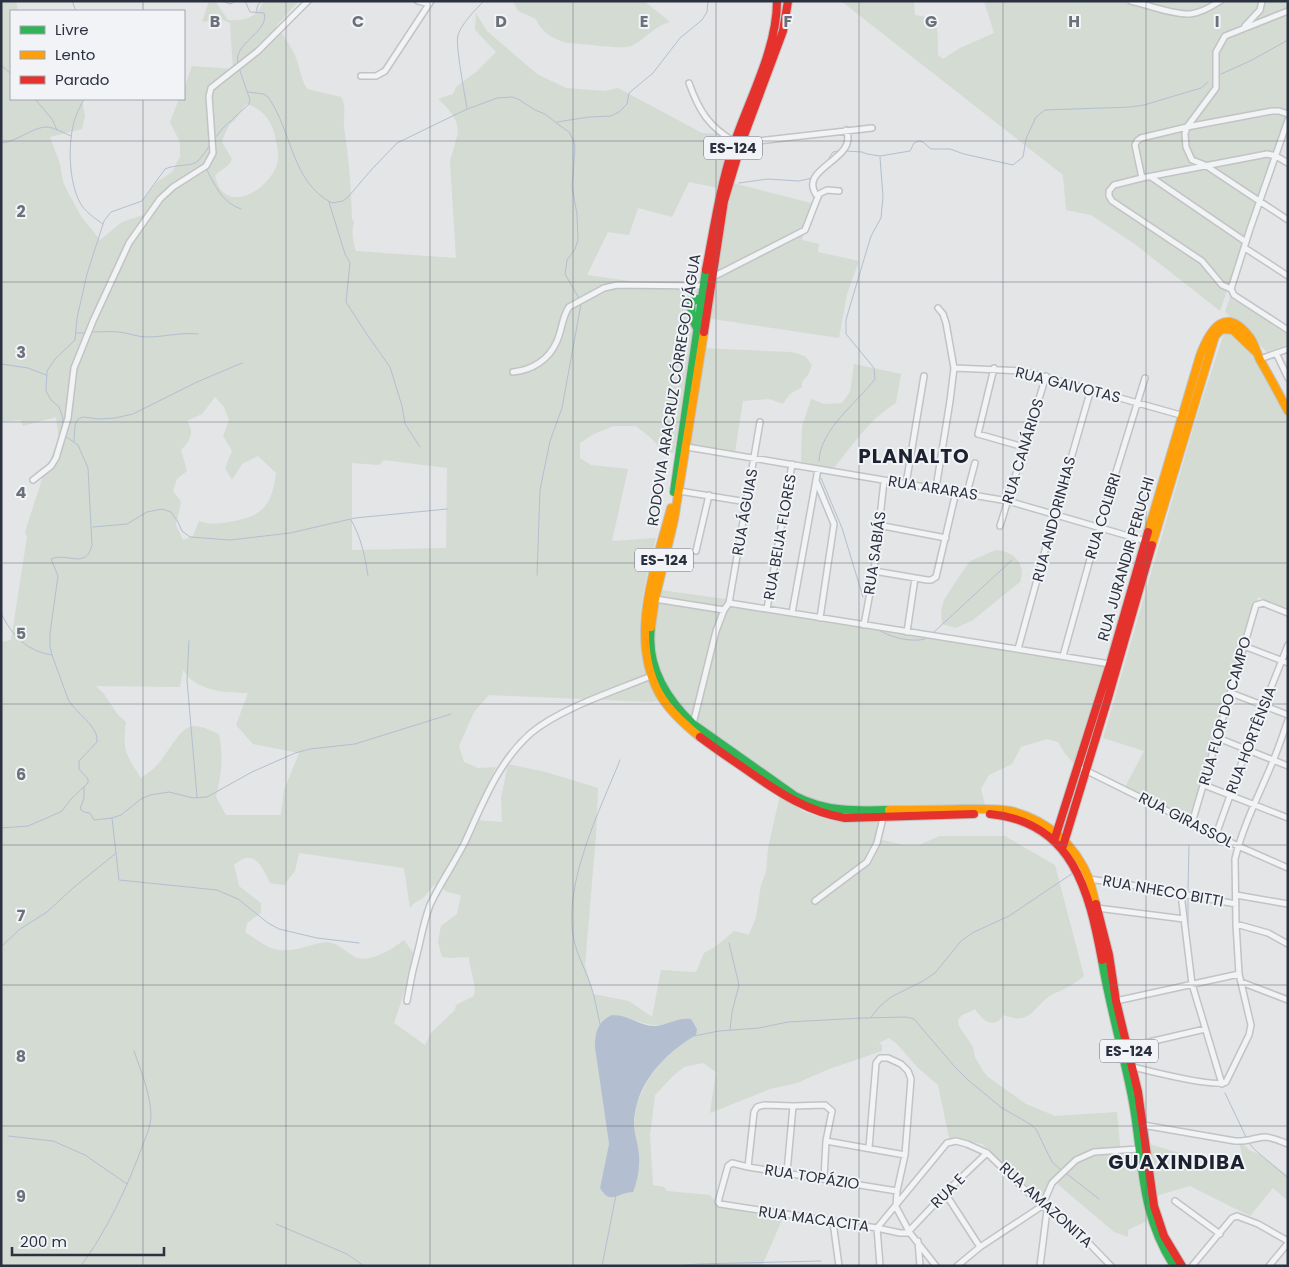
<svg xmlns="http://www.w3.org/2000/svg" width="1289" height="1267" viewBox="0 0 1289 1267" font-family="Poppins,sans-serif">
	<rect width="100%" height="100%" fill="#e3e5e7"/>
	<path fill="#d3dbd3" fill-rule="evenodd" d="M1 1H16L18 11H11V99H79L82 101 85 116 82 129 50 137 60 164 63 182 70 196 81 216 100 240 122 222 143 215 144 199 157 182 172 172 180 157V142L170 122 179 99H184V88L192 66 233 69 230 23 221 19 202 22 209 1H215L228 20C244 21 257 18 264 1H299L276 26C284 36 291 46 296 58 300 68 301 79 307 89L341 97C347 106 343 118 344 128 349 159 351 188 352 219L354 222C351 233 353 241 356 251L456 258 450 161C452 153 455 145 457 137 461 121 449 109 438 99L453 94 456 87 476 72 496 52 475 30 476 13 487 31 537 74 566 88 605 91 618 88 702 133 723 134 730 138 718 188 689 182 672 217 638 208 629 235 608 232 587 275 700 291 674 453 663 451 651 438 636 426H613L592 435 580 443V458L591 465 628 469 612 541 656 538C648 572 636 610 642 645 645 663 654 682 660 700L651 702 489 695 474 712 459 746 464 762 478 768 496 767 482 797 477 820 502 822 501 798 508 764 546 772 598 788 596 835 585 965 593 994 629 1001 652 1017 661 970 696 972 704 953 715 947 734 931 749 935 756 917 761 885 766 872 768 848 780 795 804 812 833 821 884 819 879 839 903 845H919L940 836H1005L1055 865 1084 976C1078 981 1071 986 1064 989 1061 991 1057 992 1053 994 1034 1004 1032 1027 1004 1015 993 1029 985 1022 976 1011V1009L962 1015 958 1020 959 1026 973 1047 975 1057 983 1071 988 1077 1026 1104 1055 1116 1117 1112 1121 1155 1136 1154 1147 1221 1128 1230V1237L1114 1232 1054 1181 1039 1197 982 1144 949 1138 938 1085 917 1067 898 1045 889 1038 879 1043 882 1045V1051L829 1069 797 1083 770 1089 710 1113 716 1072 703 1063 684 1067 673 1076 655 1095 650 1135 653 1185 664 1187 667 1191 710 1195 713 1199 720 1203 785 1213 762 1266H1V642L11 640 27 537 25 532 43 476 59 440 56 417 23 426 20 420 1 422ZM246 104C260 108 267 115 273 129 276 139 281 157 276 167 266 192 224 216 215 176 220 169 230 167 232 159L222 142C223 136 227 131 229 125L235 120ZM215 397 224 407 229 420 223 436 232 451 225 468 232 480 242 464 258 456 276 473C272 506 262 517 229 522 216 524 211 525 199 521L193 536 183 540 176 525 181 502 173 491 177 479 187 471 181 450C190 441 195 432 187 421L202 414ZM384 460 447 468 446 548 352 550V463L379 465ZM183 670C196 691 226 693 248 693L236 725 253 744 299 753 284 790 281 815H226L216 797C221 774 224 758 219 734 211 731 201 725 193 726 179 728 168 753 159 763 154 769 147 774 141 778 126 755 122 750 126 722L118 715 104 694 96 686 180 687ZM299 853 404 868 410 908C414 902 418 901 423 898 427 895 430 888 434 885L441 887 447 892 461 895 457 914 441 926 438 942 442 957 450 958 469 957C469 970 477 982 474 996L456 1005 455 1010 431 1033 425 1045 394 1023 416 957 404 940C392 949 370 964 355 957 347 953 340 945 332 943 325 941 316 944 309 946 278 955 271 950 245 932L247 923 261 913V903L239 886 234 865C254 847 262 866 270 883L284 885 295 871ZM612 1015C636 1015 647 1033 673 1021L696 1035 682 1043 661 1062 649 1078 636 1104 628 1192 622 1195 603 1194 600 1188 609 1144 597 1058 605 1019Z
		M513 1H644L670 22C655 25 645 40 631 46 619 50 583 43 568 43 554 40 541 32 536 19L518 11Z
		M841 1H914L915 15 932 18C940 28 937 42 938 55L943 59 960 48 994 33 984 1H1288V115L1220 311 1136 245 1091 215 1066 210 1063 175Z
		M729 182 811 203 802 240 819 244 818 252 859 261 847 294 839 338 706 318Z
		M1230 297 1288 335V344L1267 352 1225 312Z
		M1225 330H1238L1288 411V609L1258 597 1192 821 1125 787 1144 751 1103 738 1197 415Z
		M701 348 792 352 805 356 812 365 808 375 802 382V387L790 394 783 404 769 399 743 401 735 452 685 446Z
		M854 364 901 374 896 403C870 418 852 446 833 469L801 462 802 427 811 399 824 404 842 403 850 392Z
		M996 550C1013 551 1027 564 1020 582L973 620 956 628 942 624 941 612 944 600 956 581 970 561Z
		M654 589 746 602 956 639 1116 664 1083 775 1064 752 1058 742 1047 739 1021 747 1012 764 989 775 981 789 986 809H835L806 800 692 721 667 693 653 655Z
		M1239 1140 1249 1150 1261 1155 1288 1176V1201L1273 1188 1250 1216 1190 1186 1156 1196 1149 1144 1245 1172Z"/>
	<path fill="#b3bfd0" d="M612 1015C631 1015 638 1026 655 1026 668 1025 678 1017 691 1019L697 1029 696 1035C663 1054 633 1087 634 1127 635 1136 638 1145 639 1154 640 1167 638 1180 633 1192 619 1192 610 1206 600 1188L609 1144 595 1047C595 1032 598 1021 612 1015Z"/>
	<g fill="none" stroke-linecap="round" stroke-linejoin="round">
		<path stroke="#b3bfd0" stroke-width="1" d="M72 1 76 11
			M223 1 230 4 236 1
			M256 12 258 5 261 1
			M238 64C232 43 270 32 264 13L250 12 245 1
			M1 65 11 74
			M1221 74 1250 61 1288 40
			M248 92 264 94 268 97C292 130 291 182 332 203L343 201 348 197 372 169 397 143 465 110 497 98 512 97 518 99 535 110 545 114 559 125 569 132 574 141 575 148 572 187 577 214 578 240 575 249 567 260 565 274 580 300
			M35 99 52 119 57 130
			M84 99C82 104 78 110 76 116 67 139 68 185 82 206 87 213 96 219 103 224
			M467 108C465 96 455 44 458 35 462 23 475 10 484 1
			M557 122 589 117 611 116 619 112 627 104 629 93 653 73 680 38 702 20 707 12 708 1
			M215 138 223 128 249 104 250 100 239 68
			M1 143C18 142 33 126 48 127 55 128 64 133 71 136
			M845 151 862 152 867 154 880 156 910 151 914 143 919 141 923 142 931 149H950L964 154 1013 165 1023 157 1026 139 1036 117 1045 110 1131 107 1144 105 1201 88 1208 82
			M826 163 833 152 839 151
			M206 168C214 184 222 203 241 209
			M739 183 768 179 799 181 812 178
			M329 202 345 254 350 263 346 302 366 333 390 367 402 406 405 424 420 447
			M91 332C101 332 110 331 119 332 128 333 138 337 147 337 164 337 181 332 198 334
			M76 333H85
			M1 364 28 368 46 375
			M62 429 63 418 59 407 51 400 46 391 47 371 55 359 75 340 77 318 87 274 104 221 111 212 142 201 165 169C175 164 191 167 198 161 203 156 207 149 211 144
			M74 441 75 425 78 419 83 417 99 419 115 418 133 414 197 382 242 363
			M819 461C820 429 857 403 875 379L874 368 846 334V320L850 306 871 236 881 218 883 197 880 157
			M821 478 842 528 863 597
			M351 520C361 537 365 556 368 576
			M93 527 127 524 147 512 162 509 171 512 178 522 182 531 190 537 230 540 290 533 355 518 447 509
			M537 575 540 490 550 441 562 408 581 304
			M1 613C12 636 27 651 52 655
			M877 629C889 637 911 643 925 639
			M934 632 1012 560
			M189 641 187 680 197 797
			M84 787V798L80 809 84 812 90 813 94 820 112 818 121 815 141 799 150 795 169 792 193 798 207 797 252 772 295 753 310 749 355 744 451 714
			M112 818 119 880 217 890 238 899 268 923 279 929 317 938 359 943
			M1 828 28 826 49 817 62 811 71 799 88 783V779L79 769V761L97 742C99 726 75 713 68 699L52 655 50 647V633L58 576 51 559C68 552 86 570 92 545L88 468 78 445 65 436
			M1188 891 1189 846
			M1188 900V931
			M729 943 739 985 732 1012 730 1030
			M1 947 20 929 47 912 73 888 115 854
			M871 1017 880 1006 891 997 923 981 935 973 961 941 974 932 1009 916 1073 873
			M600 1024C597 1011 595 998 591 986 586 971 577 955 574 940 562 885 600 810 620 760
			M694 1036 719 1031 759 1028 788 1022 862 1018 906 1017 914 1019 955 1067 968 1080 1002 1108 1030 1124 1036 1129 1052 1162 1060 1169
			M1225 1093 1246 1137
			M8 1136 53 1141 85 1155 127 1184
			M1249 1143 1255 1150 1288 1178
			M1067 1174 1099 1199
			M276 1224 347 1254 364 1266
			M81 1266C107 1230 127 1188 142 1147 146 1137 151 1126 151 1114 150 1093 141 1071 134 1051
			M602 1266 616 1195
			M677 1266 698 1264 821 1261"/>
		<defs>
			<path id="street" d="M418 1 429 4
				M1131 1C1148 5 1173 15 1190 14 1201 13 1211 7 1220 1
				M1288 11 1225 36 1216 52V88L1187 127 1185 134 1186 147 1192 160 1205 165 1288 220
				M1245 26 1260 10 1262 1
				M361 76H376L385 71 431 1
				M689 83C699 111 709 127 735 142
				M1288 120 1250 229 1231 289 1234 295 1288 330
				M741 143 872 128
				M1151 177 1246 242
				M1142 178 1135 145 1137 141 1141 138 1187 127 1272 111H1279L1288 114
				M818 197C794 168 860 160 846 130
				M1245 248 1288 276
				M713 277 805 230 819 194 827 190 839 191
				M1231 289 1222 285 1202 261 1112 201 1109 196V191L1114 185 1142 178 1267 154 1276 156 1288 163
				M1276 353 1288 378
				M1260 359 1288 349
				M954 368 1024 371 1184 416
				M994 368 978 434 1024 447
				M513 372C532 370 549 360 557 341 562 330 562 317 569 307L604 288 617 285 704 286
				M687 447 1008 501 1149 542
				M33 480 51 466 56 458 68 418 74 368 93 321 129 243 160 199 173 187 206 166 213 153 209 96 211 88 258 51 308 1
				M817 483 834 524 820 618
				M906 484 924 376
				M936 488 950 401 954 368 946 323 943 314 938 308
				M679 491 747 502
				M967 493 975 463
				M878 525 946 538
				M1000 526 1046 376
				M696 551 709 495
				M874 571 927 580H931L936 577 956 492
				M655 599 724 610
				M729 603 1110 664
				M767 609 792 464
				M792 613 818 469
				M864 625 874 571 884 481
				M907 632 915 578
				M1244 646 1288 663
				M1018 649 1055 514 1091 389
				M1063 656 1099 527 1145 378
				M1231 693 1288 715
				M693 724 716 631 724 610 729 603 760 422
				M1218 738 1288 766
				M1083 769 1238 846 1288 868
				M1204 785 1288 818
				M1192 823 1256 605 1263 603 1288 613
				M1216 835 1247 748 1288 645
				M1089 879 1144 887 1236 904
				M1181 894 1192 984 1222 1084
				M1236 895 1288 904
				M815 901 867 862 877 843 883 818
				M1097 908 1184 919
				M1236 924 1268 933 1288 944
				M1241 982 1288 1000
				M407 1001C410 982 414 964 419 946 422 932 425 918 430 905 440 883 454 864 465 842 483 803 498 762 531 733 561 708 615 691 651 676
				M1116 1001 1239 974
				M1128 1047 1205 1029
				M1133 1067C1149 1071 1215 1088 1226 1082L1249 1035 1251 1025 1239 974 1236 924 1235 859C1243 825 1260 793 1273 761 1279 747 1283 734 1288 720
				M1143 1125 1235 1141C1246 1142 1254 1138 1264 1137 1272 1137 1280 1141 1288 1144
				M826 1141 905 1155
				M869 1148 876 1063 880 1058H888L901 1064 908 1071 911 1079 905 1155 897 1191 896 1207 910 1233 936 1266
				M748 1167 754 1112 757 1107 764 1105 793 1106 825 1105 832 1111 826 1141 824 1179
				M787 1172 793 1106
				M897 1191 748 1167 732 1163 728 1166 718 1202 720 1204 877 1228 900 1233H910
				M945 1193 980 1247
				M1175 1201 1220 1234
				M833 1222 839 1266
				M910 1230 945 1193 987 1153
				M918 1241 920 1266
				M880 1266 877 1228 947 1143 956 1141 967 1144 987 1153 1042 1206 1081 1235 1111 1266
				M957 1266 980 1247 1042 1206 1052 1183 1076 1160 1094 1152 1138 1149
				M1040 1266 1047 1210
				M1192 1266 1232 1218 1237 1216 1258 1224 1288 1241
				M1269 1266 1288 1243"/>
			<path id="fast" d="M697 328 692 318 691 303 697 299H705
				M674 492 706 270
				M651 627C646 665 666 698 693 724L795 796C826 812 855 811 889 810
				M1102 960C1110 1008 1124 1054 1133 1102 1144 1162 1139 1211 1174 1266"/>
			<path id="slow" d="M671 508C656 566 628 636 659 693 669 711 685 725 700 737
				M1148 532 1200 356C1210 329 1226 304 1251 339 1255 346 1257 353 1260 360 1270 377 1279 394 1288 411
				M1152 545 1215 336 1222 329 1233 330 1256 352
				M651 627 655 599 674 520 704 332
				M889 810C913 810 938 810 962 809 978 809 996 808 1011 811 1047 820 1075 844 1089 879 1092 887 1093 896 1096 904"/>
			<path id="jam" d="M706 270C714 228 720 188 733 147 748 101 777 50 777 1
				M704 332 724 201 742 141 783 31 788 1
				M700 737C717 750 734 761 751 773 781 794 809 812 845 818L974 814
				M990 814C1073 822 1089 891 1102 960
				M1055 838 1110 664 1148 532
				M1063 846 1108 698 1152 545
				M1096 904 1109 955 1116 1001 1138 1092 1154 1206 1164 1236 1182 1266"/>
		</defs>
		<use href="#street" stroke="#c1c3c5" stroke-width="8"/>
		<use href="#fast" stroke="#c1c3c5" stroke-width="10"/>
		<use href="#slow" stroke="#c1c3c5" stroke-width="10"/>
		<use href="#jam" stroke="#c1c3c5" stroke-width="10"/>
		<use href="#street" stroke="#f2f3f4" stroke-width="5"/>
		<use href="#fast" stroke="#30b455" stroke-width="8"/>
		<use href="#slow" stroke="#ff9f0a" stroke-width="8"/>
		<use href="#jam" stroke="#e5322d" stroke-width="8"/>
	</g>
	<path fill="none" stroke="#6b707a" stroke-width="1" stroke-opacity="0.55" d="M143 1V11M286 1V1266M430 1V1266M573 1V1266M716 1V1266M859 1V1266M1003 1V1266M1146 1V1266M143 99V1266M1 141H1288M1 282H1288M1 422H1288M1 563H1288M1 704H1288M1 845H1288M1 985H1288M1 1126H1288"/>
	<g text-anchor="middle" stroke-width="4" stroke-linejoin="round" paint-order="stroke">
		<g fill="#f1f3f6" stroke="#666b76" stroke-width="1">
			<rect x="704" y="136.5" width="58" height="23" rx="4"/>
			<rect x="635" y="548.5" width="58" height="23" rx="4"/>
			<rect x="1100" y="1039.5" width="58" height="23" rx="4"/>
		</g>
		<g font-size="14" font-weight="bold" fill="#2b313f">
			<text x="733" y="153">ES-124</text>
			<text x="664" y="565">ES-124</text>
			<text x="1129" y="1056">ES-124</text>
		</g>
		<g font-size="15" fill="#2b313f" stroke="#f1f3f6">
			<text transform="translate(1068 385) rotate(14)" y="5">RUA GAIVOTAS</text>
			<text transform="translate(674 390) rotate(-81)" y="5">RODOVIA ARACRUZ CÓRREGO D'ÁGUA</text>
			<text transform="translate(1023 451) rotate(-73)" y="5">RUA CANÁRIOS</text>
			<text transform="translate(933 488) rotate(9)" y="5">RUA ARARAS</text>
			<text transform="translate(745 512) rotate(-80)" y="5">RUA ÁGUIAS</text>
			<text transform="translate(1103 516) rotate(-73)" y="5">RUA COLIBRI</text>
			<text transform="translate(1054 519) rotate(-75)" y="5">RUA ANDORINHAS</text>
			<text transform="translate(780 537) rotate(-80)" y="5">RUA BEIJA FLORES</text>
			<text transform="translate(875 553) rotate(-82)" y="5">RUA SABIÁS</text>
			<text transform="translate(1126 559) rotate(-74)" y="5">RUA JURANDIR PERUCHI</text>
			<text transform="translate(1225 711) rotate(-74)" y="5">RUA FLOR DO CAMPO</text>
			<text transform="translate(1251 740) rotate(-69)" y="5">RUA HORTÊNSIA</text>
			<text transform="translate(1186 820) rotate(27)" y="5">RUA GIRASSOL</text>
			<text transform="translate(1163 891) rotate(10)" y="5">RUA NHECO BITTI</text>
			<text transform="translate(812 1177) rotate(9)" y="5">RUA TOPÁZIO</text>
			<text transform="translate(948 1191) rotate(-45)" y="5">RUA E</text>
			<text transform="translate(1046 1205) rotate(42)" y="5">RUA AMAZONITA</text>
			<text transform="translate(814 1219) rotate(8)" y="5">RUA MACACITA</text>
		</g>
		<g font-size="20" font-weight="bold" letter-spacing="1" fill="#1d2230" stroke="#f1f3f6">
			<text x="914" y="463">PLANALTO</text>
			<text x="1177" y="1169">GUAXINDIBA</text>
		</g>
	</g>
	<g font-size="16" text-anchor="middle" font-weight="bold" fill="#6b707a" stroke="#f1f3f6" stroke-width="4" stroke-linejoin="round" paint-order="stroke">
		<text x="215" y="27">B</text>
		<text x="358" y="27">C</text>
		<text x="501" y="27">D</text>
		<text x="644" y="27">E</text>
		<text x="788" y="27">F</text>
		<text x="931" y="27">G</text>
		<text x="1074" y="27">H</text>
		<text x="1217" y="27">I</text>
		<text x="21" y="217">2</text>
		<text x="21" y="358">3</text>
		<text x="21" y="498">4</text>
		<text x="21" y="639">5</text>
		<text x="21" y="780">6</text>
		<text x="21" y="921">7</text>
		<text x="21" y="1062">8</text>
		<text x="21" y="1202">9</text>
	</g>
	<rect width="1289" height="1267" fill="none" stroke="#2b313f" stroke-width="5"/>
	<rect x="10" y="10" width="175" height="90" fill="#f1f3f6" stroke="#a2a5ad"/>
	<rect x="20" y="26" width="25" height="8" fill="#30b455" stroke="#a2a5ad"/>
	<text x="55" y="35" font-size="15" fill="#2b313f">Livre</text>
	<rect x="20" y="51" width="25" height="8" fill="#ff9f0a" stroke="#a2a5ad"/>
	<text x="55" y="60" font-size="15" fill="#2b313f">Lento</text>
	<rect x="20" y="76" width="25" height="8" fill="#e5322d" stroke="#a2a5ad"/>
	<text x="55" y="85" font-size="15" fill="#2b313f">Parado</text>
	<path d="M12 1247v8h152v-8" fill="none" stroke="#2b313f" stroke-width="2.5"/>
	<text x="20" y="1247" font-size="15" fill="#2b313f" stroke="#f1f3f6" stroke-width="4" paint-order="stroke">200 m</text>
</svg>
